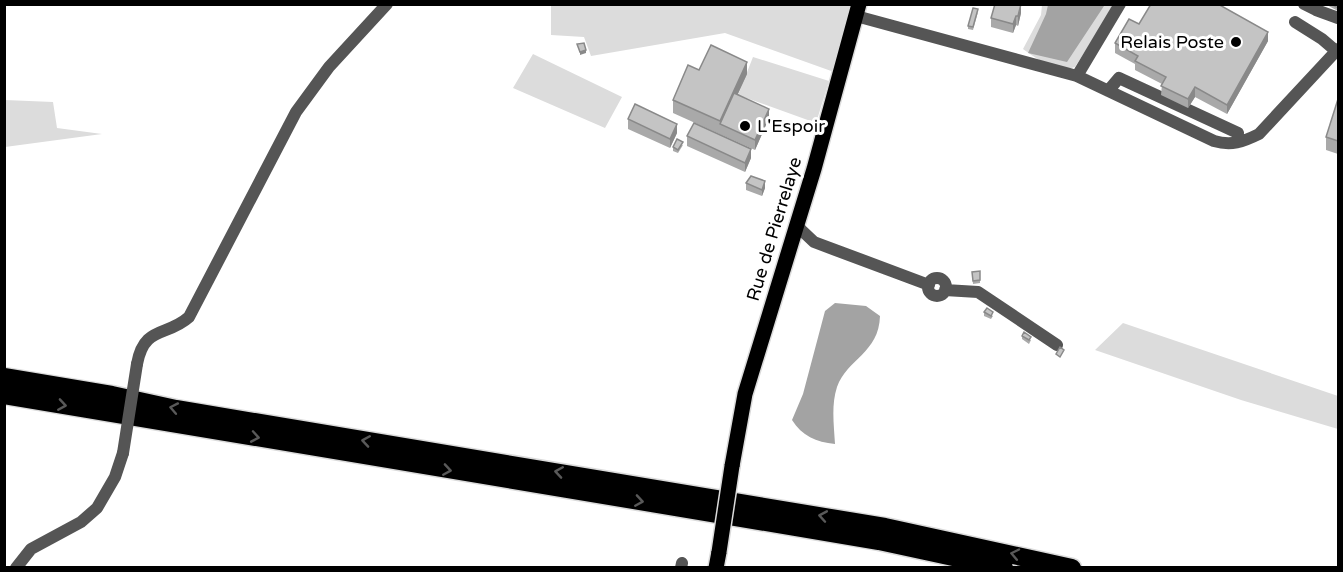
<svg xmlns="http://www.w3.org/2000/svg" width="1343" height="572" viewBox="0 0 1343 572" font-family="'Varela Round',sans-serif">
	<rect width="100%" height="100%" fill="#fff"/>
	<path fill="#dcdcdc" d="M551 5H859L834 72 725 33 591 56 584 37 551 35Z
		M1042 5H1112L1111 10 1075 67C1056 74 1037 59 1023 49L1041 15Z
		M533 54 622 97 605 128 513 88Z
		M753 57 829 81 816 123 738 95Z
		M5 100 53 102 57 128 102 134 5 147Z
		M1123 323 1338 396V429L1241 400 1095 350Z"/>
	<path fill="#a3a3a3" d="M1101 5 1104 6 1067 62 1028 53 1046 14 1048 5Z
		M835 303 866 306 880 316C879 353 847 359 837 387 831 405 834 426 835 444 816 442 802 436 792 420L803 394 825 311Z"/>
	<g fill="none" stroke-linecap="round" stroke-linejoin="round">
		<defs>
			<path id="major" d="M732 466 745 394 814 169 859 4
				M716 568 719 552"/>
			<path id="highway" d="M4 377 112 395 176 409 885 527 1072 568
				M4 395 879 541 1004 568"/>
		</defs>
		<use href="#major" stroke="#dbdbdb" stroke-width="18"/>
		<use href="#highway" stroke="#dbdbdb" stroke-width="21"/>
		<path stroke="#555" stroke-width="12" d="M1304 4 1316 10 1318 4
			M1316 10 1338 18
			M856 16 1077 76 1214 141C1231 146 1243 142 1259 134L1338 49
			M1295 22 1322 39 1336 51
			M1077 76 1120 4
			M1108 91 1119 78 1238 133
			M796 225 814 242 929 285
			M928 287a9 9 0 1 1 18 0a9 9 0 1 1-18 0Z
			M945 290 978 292 1057 345
			M137 364C144 325 167 337 189 317L296 112 329 67 387 4
			M16 568 31 549 81 522 97 508 115 477 123 453
			M681 568 682 563"/>
		<use href="#major" stroke="#000" stroke-width="15"/>
		<use href="#highway" stroke="#000" stroke-width="18"/>
		<defs>
			<path id="major-bridge" d="M719 552 732 466"/>
		</defs>
		<use href="#major-bridge" stroke="#dbdbdb" stroke-width="18" stroke-linecap="butt"/>
		<path stroke="#555" stroke-width="12" d="M123 453 137 364"/>
		<use href="#major-bridge" stroke="#000" stroke-width="15"/>
	</g>
	<path fill="#a9a9a9" d="M1325 4H1338V11Z
		M978 12 973 30 968 29V26Z
		M1021 13 1018 26 1016 25 1013 33 991 27V18Z
		M1139 24 1268 41 1227 114 1195 97 1188 108 1161 95 1162 84 1135 70V64L1115 53V43Z
		M699 70 747 74 738 94 769 118 755 150 673 113V100Z
		M1338 99V154L1326 150V137Z
		M628 119 677 133 670 148 628 129Z
		M687 136 751 158 745 172 687 146Z
		M683 145 678 153 673 151V147Z
		M746 183 765 188 762 196 746 190Z
		M980 271V283L973 284 972 272Z
		M984 312 993 316 991 319 984 316Z
		M1022 336 1031 340 1029 344 1022 339Z"/>
	<path fill="#898989" d="M1021 4V13L1018 26V16Z
		M1016 16V25L1013 33V24Z
		M1268 32V41L1227 114V105Z
		M586 50V53L580 55V52Z
		M747 62V74L723 126 720 124V121Z
		M1195 87V97L1188 108V99Z
		M769 109V118L755 150V140Z
		M677 124V133L670 148V139Z
		M751 149V158L745 172V163Z
		M765 181V188L762 196V190Z"/>
	<path fill="#c4c4c4" stroke="#898989" stroke-width="1.5" d="M995 4H1021L1018 16H1016L1013 24 991 18Z
		M1151 4H1218L1268 32 1227 105 1195 87 1188 99 1161 86 1166 77 1135 61 1138 56 1115 43 1129 19 1139 24Z
		M1331 4H1338V8Z
		M973 8 978 9 973 27 968 26Z
		M584 43 586 50 580 52 577 44Z
		M711 45 747 62 720 121 673 100 688 65 699 70Z
		M734 93 769 109 755 140 720 124Z
		M1338 99V141L1326 137Z
		M635 104 677 124 670 139 628 119Z
		M694 123 751 149 745 163 687 136Z
		M677 139 683 142 678 150 673 147Z
		M751 176 765 181 762 190 746 183Z
		M980 271V280L973 281 972 272Z
		M987 308 993 312 991 316 984 312Z
		M1024 332 1031 337 1029 340 1022 336Z
		M1060 347 1064 350 1060 357 1056 354Z"/>
	<defs><path id="oneway-chevron" d="M-2-3.5L2.5 0L-2 3.5" fill="none" stroke-width="1.6" stroke-linecap="round" stroke-linejoin="round" transform="scale(1.5)"/></defs>
	<g stroke="#595959">
		<use href="#oneway-chevron" transform="translate(62 405) rotate(9)"/>
		<use href="#oneway-chevron" transform="translate(174 408) rotate(-169)"/>
		<use href="#oneway-chevron" transform="translate(255 437) rotate(10)"/>
		<use href="#oneway-chevron" transform="translate(366 441) rotate(-171)"/>
		<use href="#oneway-chevron" transform="translate(447 470) rotate(9)"/>
		<use href="#oneway-chevron" transform="translate(559 472) rotate(-171)"/>
		<use href="#oneway-chevron" transform="translate(639 501) rotate(9)"/>
		<use href="#oneway-chevron" transform="translate(823 516) rotate(-170)"/>
		<use href="#oneway-chevron" transform="translate(1015 554) rotate(-168)"/>
	</g>
	<g fill="#000" stroke="#fff" stroke-width="2">
		<circle cx="1236" cy="42" r="6"/>
		<circle cx="745" cy="126" r="6"/>
	</g>
	<g text-anchor="middle" stroke-width="6" stroke-linejoin="round" paint-order="stroke">
		<g font-size="18" fill="#000" stroke="#fff" text-anchor="end">
			<text x="1224" y="48">Relais Poste</text>
			<text x="757" y="132" text-anchor="start">L'Espoir</text>
		</g>
		<g font-size="18" fill="#000" stroke="#fff">
			<text transform="translate(774 229) rotate(-73)" y="6">Rue de Pierrelaye</text>
		</g>
	</g>
	<rect width="1343" height="572" fill="none" stroke="#000000" stroke-width="12"/>
</svg>
